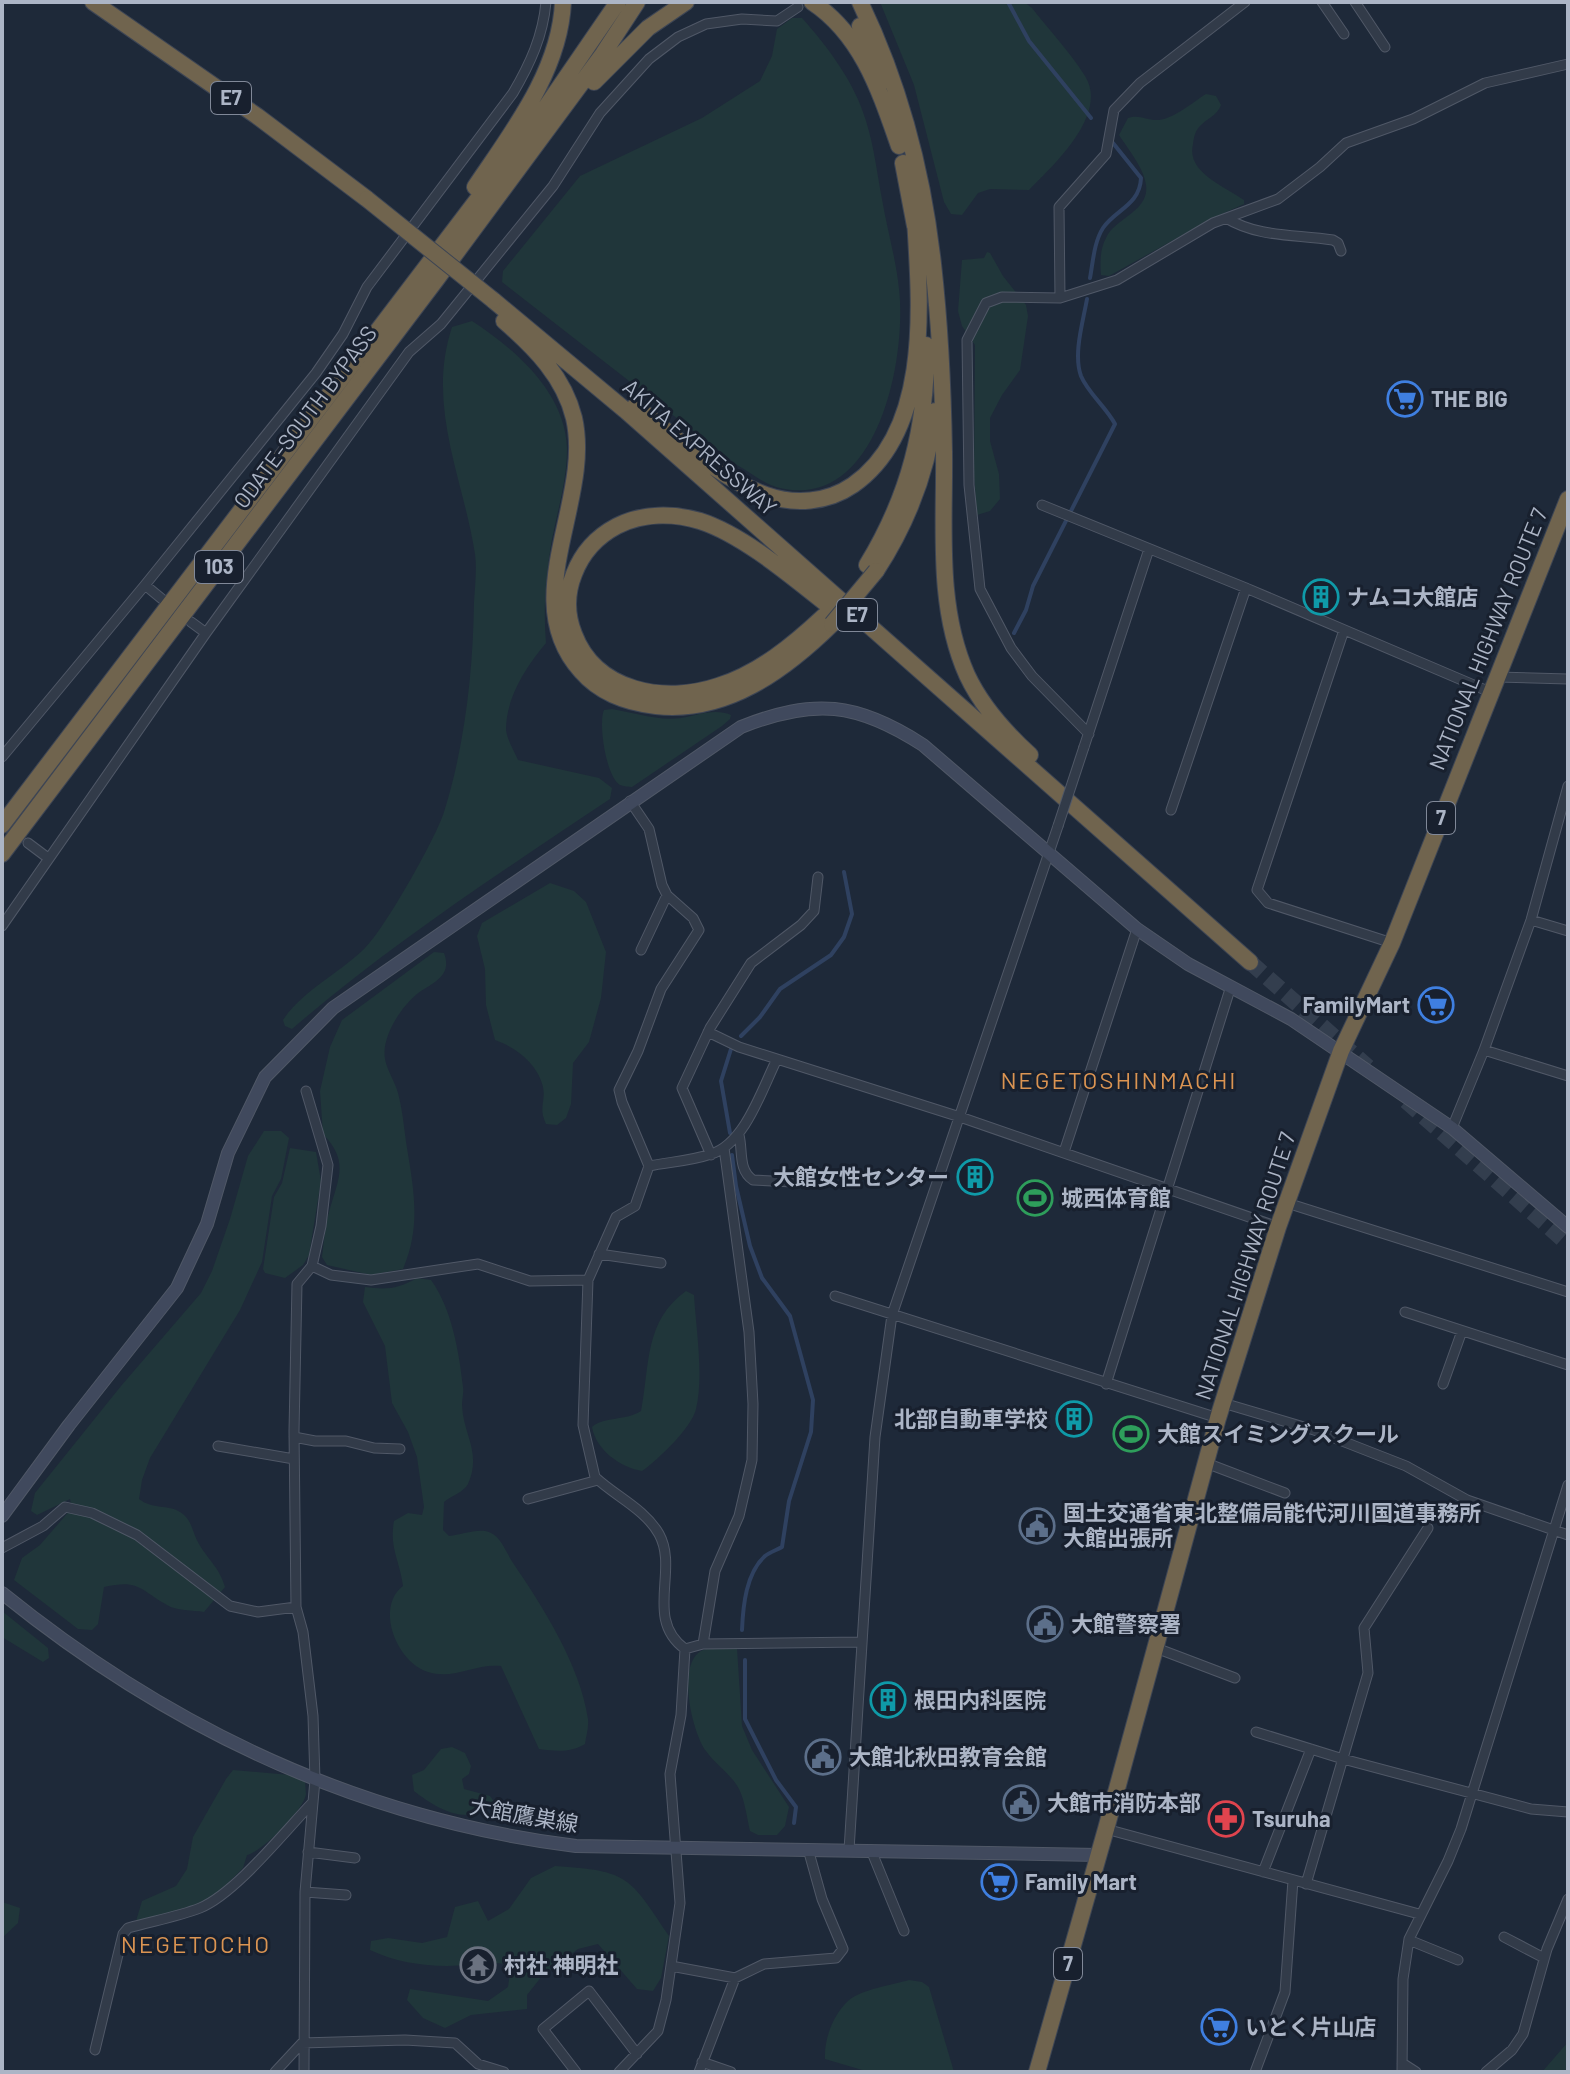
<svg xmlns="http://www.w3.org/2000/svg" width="1570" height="2074" viewBox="0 0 1570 2074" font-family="Barlow,'Noto Sans JP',sans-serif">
	<rect width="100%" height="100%" fill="#1e2939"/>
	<path fill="#20363a" d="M880 2H1024L1032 8C1049 30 1070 52 1085 76 1109 114 1054 165 1029 190L990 189 978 193 962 215 951 214 944 202 914 85Z
		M792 18H802C828 47 855 83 866 121 874 146 877 173 882 199 887 229 896 259 899 289 907 358 878 511 780 488 765 485 750 472 737 465L502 282 503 271 580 176 702 118 760 81 772 56 777 29Z
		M1206 94 1216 96 1221 105C1217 116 1207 118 1199 127 1195 132 1194 137 1193 144 1186 172 1224 186 1244 200V204L1213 218 1109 276 1101 275C1100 262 1100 249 1106 238 1115 218 1150 211 1146 185 1144 168 1128 149 1119 135L1128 118C1140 114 1147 121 1159 120 1175 118 1193 102 1206 94Z
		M987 252 990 253 1003 276 1026 305 1028 316 1020 370 1002 395 990 418V441L999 474 1000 499 990 511 977 515 974 476 975 345 962 326 958 311 962 260 984 258Z
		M472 321C515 349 566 393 567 449 567 480 558 509 552 539 546 574 543 608 546 643 526 667 506 697 506 730 507 739 514 751 518 760L599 778 612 788 610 799C504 870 389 945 292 1029L285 1026 283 1020C304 989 339 974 365 948 384 930 436 838 444 812 465 745 473 672 474 602 475 586 477 569 475 554 463 477 426 406 452 327Z
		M612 709C636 713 657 721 681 718 698 715 715 708 731 715L730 719 722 726 632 787C630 787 622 786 620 785 606 777 598 723 604 710Z
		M550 883 574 891 586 902 606 952 601 998 589 1042 573 1063 571 1104 566 1118 557 1125 546 1124C538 1107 546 1102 543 1087 538 1064 515 1047 495 1040L486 1005 485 969 477 936 482 923Z
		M434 952 444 953C453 977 432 983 417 994 401 1007 381 1037 385 1059 387 1070 395 1082 398 1093 403 1112 404 1129 407 1148 414 1191 421 1227 403 1269L371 1275 327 1265 322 1257C324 1242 325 1226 329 1212 338 1179 350 1162 323 1134L320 1091 330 1047 342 1020Z
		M264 1131H281L289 1138 281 1179 272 1196 262 1262 240 1310 150 1458 142 1480 139 1499C153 1510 168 1504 180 1512 193 1520 192 1533 199 1544 209 1561 219 1567 225 1587L204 1612C193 1610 176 1611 167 1605 139 1589 139 1579 104 1587L98 1624 92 1630 78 1629 14 1580 22 1558 40 1545 72 1508 70 1499 37 1515 31 1511 35 1493 121 1386 201 1293 212 1271 230 1219 248 1156Z
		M290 1148 316 1152 321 1181 309 1255 303 1265 285 1278 265 1273 263 1269 274 1197 282 1183Z
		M417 1278 431 1280C452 1309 459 1352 463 1387 464 1393 462 1399 462 1405 463 1435 482 1452 468 1484 464 1492 451 1496 444 1502L443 1530 449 1536C462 1535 480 1527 491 1533 501 1537 507 1554 513 1563 543 1607 580 1665 588 1719 589 1727 586 1736 585 1744 570 1753 556 1751 539 1749L501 1666C476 1663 454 1680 428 1672 396 1662 375 1607 403 1586 400 1561 389 1548 394 1521L408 1513 422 1515 424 1507 417 1457 408 1432 392 1403 385 1346 363 1302 365 1287C386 1290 398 1289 417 1278Z
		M686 1291 694 1295C696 1329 704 1376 696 1409 692 1427 658 1460 642 1471 620 1467 596 1450 592 1427 605 1416 626 1421 641 1411 650 1365 644 1321 686 1291Z
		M2 1611 48 1648 49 1658 43 1662 2 1637Z
		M737 1648 742 1726 752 1750 789 1807 785 1826 777 1835H758L750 1831C747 1818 745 1801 739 1789 731 1774 715 1764 706 1751 692 1733 674 1657 706 1649 715 1647 727 1649 737 1648Z
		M452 1747 465 1753 471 1766 469 1774 462 1779 464 1789 490 1796 495 1803C469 1828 437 1809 414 1791L412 1775 424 1770 441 1749Z
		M233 1770 290 1775 305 1781C305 1782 306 1793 306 1794 304 1810 262 1852 247 1855L243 1868 214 1897 198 1905 136 1921 142 1901 176 1886 187 1869 193 1837 226 1779Z
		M555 1866C629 1871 629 1876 669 1936L661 1978 653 1991 637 1989 598 1944 578 1949 542 1976 527 1995V2009L471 2015 445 2028 423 2018 407 2000 410 1989 488 2001 508 1987 510 1973 505 1964C485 1961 467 1966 447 1966 421 1966 393 1961 370 1950L371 1941 388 1938 422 1943 447 1937 455 1907 478 1901 488 1921 509 1909 531 1878Z
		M2 1902 20 1908 18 1923 2 1938Z
		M909 1980 922 1982 929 1987 954 2072H869L825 2059C824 2039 833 2015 848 2001 862 1989 892 1985 909 1980Z
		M1568 2042V2072H1542Z"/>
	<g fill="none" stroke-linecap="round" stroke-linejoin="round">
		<path stroke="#2f4160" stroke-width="4" d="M1008 2 1029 41 1091 118
			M1090 278C1093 262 1094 242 1103 228 1115 210 1140 205 1141 178L1113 143
			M1014 633 1026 610 1033 586 1115 424C1106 407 1088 393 1081 376 1073 354 1083 322 1087 299
			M741 1036 760 1017 780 989 831 955 844 937 852 914 844 872
			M730 1133 721 1081 731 1049
			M732 1155 736 1186 750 1246 762 1278 790 1316 813 1400 811 1432 789 1501 782 1547C777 1550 770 1552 765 1556 746 1573 743 1606 742 1630
			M745 1660V1719L776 1780 796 1807 794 1823"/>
		<path stroke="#333e4e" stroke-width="16" stroke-dasharray="16 8" stroke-linecap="butt" d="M1250 962 1368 1067
			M1406 1101 1568 1244"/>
		<defs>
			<path id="street" d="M1322 2 1344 34
				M1355 2 1385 47
				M1226 218C1259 238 1296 234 1333 240L1338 243 1341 251
				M1060 298 1059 207 1106 154 1114 110 1140 83 1245 2
				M1042 505 1246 588 1490 692
				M145 585 162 599
				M191 622 206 633
				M1344 630 1257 890 1268 903 1392 943
				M1497 677 1568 679
				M1089 734 1032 676 1011 648 980 589 969 485 967 340 986 303 1002 297 1060 298 1117 280 1213 223 1278 199 1320 167 1346 143 1413 119 1485 83 1568 64
				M1084 747 1149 549
				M2 757 145 585 316 373 343 334 367 287 513 93C530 64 543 36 546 2
				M630 801 649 829 662 885 667 895 693 918 699 930 661 989 638 1051 619 1090 622 1102 649 1166
				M1171 810 1246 588
				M28 843 48 858
				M1531 920 1568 931
				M2 926 206 633 409 352 441 324 553 186 600 113 649 59 678 37 706 24 742 19 777 21 798 7
				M641 950 667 895
				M708 1032 739 1047 777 1059
				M1484 1050 1568 1076
				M1452 1128 1484 1050 1531 920 1568 786
				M739 1135C743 1151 738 1170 753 1180L814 1183
				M1064 1152 1137 929
				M711 1155 682 1088 710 1028 751 963 801 925 814 911 818 877
				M1287 1203 1568 1292
				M599 1254 661 1263
				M312 1266 331 1275 371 1280 478 1264 530 1281 588 1280
				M835 1296 1218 1418
				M1405 1312 1568 1365
				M1106 1384 1231 986
				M1443 1384 1462 1331
				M1223 1403 1314 1430 1406 1466 1467 1500 1568 1535
				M294 1437 315 1441H346L374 1448 400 1449
				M218 1446 294 1459
				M1206 1463 1285 1493
				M528 1499 598 1480
				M2 1548 43 1526 65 1507 92 1513 137 1535 230 1606 258 1612 296 1607
				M703 1644 715 1571 739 1516 752 1460 753 1404 749 1332 724 1148
				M1156 1648 1235 1678
				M685 1649C644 1619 679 1570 659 1534 645 1509 615 1496 595 1477L583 1425 588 1280 616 1217 635 1206 649 1166C669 1162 691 1161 711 1154 745 1144 762 1089 777 1059L960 1117 1278 1227
				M685 1649 703 1644 861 1642
				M1256 1732 1343 1759 1531 1809 1568 1812
				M1106 1829 1419 1914
				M849 1850 875 1437 892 1315 1058 826
				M871 1850 904 1931
				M308 1852 355 1858
				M1263 1872 1311 1749
				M1306 1884 1368 1673 1364 1628 1428 1528
				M305 1892 346 1895
				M1504 1937 1544 1958
				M1409 1940 1458 1960
				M671 1966 735 1978 764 1964 836 1958 843 1949 822 1899 808 1849
				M95 2050 123 1934 128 1928C152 1921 177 1917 200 1908 236 1893 284 1832 313 1802
				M702 2062 731 2072
				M1402 2063 1416 2072
				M275 2072 302 2043 405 2040 455 2043 478 2064 504 2072
				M304 2072 305 1892 315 1780 313 1716 303 1632 296 1607 294 1431 297 1284 312 1266 321 1226 328 1165 306 1091
				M576 2072 543 2029 589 1991 637 2054
				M619 2072 658 2031 666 2000 680 1903 670 1774 681 1715 685 1649
				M699 2072 735 1978
				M1255 2072 1285 1992 1293 1880
				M1402 2072 1403 1979 1409 1939 1448 1861 1461 1829 1568 1485
				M1486 2072 1512 2050 1523 2034 1547 1949 1568 1899"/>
			<path id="secondary" d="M2 1516 69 1425 177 1288 207 1224 228 1153 265 1077 333 1008 741 727C814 698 857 702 923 745L1137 929 1188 964 1291 1019 1452 1128 1568 1227
				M2 1593C170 1729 360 1819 576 1846L1098 1855"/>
			<path id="highway" d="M93 2 257 116 367 199
				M812 2C862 35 880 92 899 146
				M860 2C899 83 923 174 933 264 940 326 943 390 944 452 945 525 936 606 967 675 981 705 1006 733 1030 755
				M860 26 881 82
				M594 82 648 28 686 2
				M903 163 915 226
				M475 187C512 132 560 71 563 2
				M493 300 625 410 1250 962
				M504 321C535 348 564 377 574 418 593 501 516 599 581 671 600 693 628 703 656 706 726 714 785 670 832 624
				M635 406C676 437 718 478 766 495 794 505 827 503 853 485 932 430 920 303 915 219
				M867 565C909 496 927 426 926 345
				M876 571C908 522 928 470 935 411
				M824 616C793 645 759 673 718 686 665 704 596 692 574 634 566 614 566 594 574 574 582 553 596 537 617 526 643 513 673 513 700 521 750 537 808 591 851 623
				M2 825 528 133 618 2
				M2 854 436 280 603 54 637 2
				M1037 2072 1106 1829 1218 1418 1278 1227 1341 1051 1392 943 1568 499"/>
		</defs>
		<use href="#street" stroke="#505867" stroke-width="11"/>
		<use href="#secondary" stroke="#505867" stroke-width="14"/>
		<use href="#highway" stroke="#3d4554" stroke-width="18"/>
		<use href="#street" stroke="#323b49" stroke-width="9"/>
		<use href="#secondary" stroke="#40495d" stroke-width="12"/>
		<use href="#highway" stroke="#70644e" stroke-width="16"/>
		<defs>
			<path id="street-bridge" d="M1058 826 1084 747"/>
			<path id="highway-bridge" d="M367 199 493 300
				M832 624 876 571"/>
		</defs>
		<use href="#street-bridge" stroke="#505867" stroke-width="11" stroke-linecap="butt"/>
		<use href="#highway-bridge" stroke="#3d4554" stroke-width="18" stroke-linecap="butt"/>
		<use href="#street-bridge" stroke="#323b49" stroke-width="9"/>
		<use href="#highway-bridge" stroke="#70644e" stroke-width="16"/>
	</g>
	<defs>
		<symbol id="supermarket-ring" viewBox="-11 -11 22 22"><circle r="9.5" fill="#18202e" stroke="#3f7fe0" stroke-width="1.5"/><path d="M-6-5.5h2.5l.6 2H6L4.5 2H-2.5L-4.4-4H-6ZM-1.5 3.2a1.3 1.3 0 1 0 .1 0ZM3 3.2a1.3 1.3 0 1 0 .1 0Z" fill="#3f7fe0"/></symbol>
		<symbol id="building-ring" viewBox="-11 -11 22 22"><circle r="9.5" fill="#18202e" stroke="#0f9aa8" stroke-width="1.5"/><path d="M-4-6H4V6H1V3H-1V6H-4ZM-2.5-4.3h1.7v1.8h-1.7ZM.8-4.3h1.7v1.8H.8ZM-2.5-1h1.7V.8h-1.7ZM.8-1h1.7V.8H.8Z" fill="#0f9aa8"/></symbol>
		<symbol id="stadium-ring" viewBox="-11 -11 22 22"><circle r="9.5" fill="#18202e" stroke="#2e9e5b" stroke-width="1.5"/><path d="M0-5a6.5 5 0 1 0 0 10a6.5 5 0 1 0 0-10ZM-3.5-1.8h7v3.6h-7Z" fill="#2e9e5b"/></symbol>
		<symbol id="civic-ring" viewBox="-11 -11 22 22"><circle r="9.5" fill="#18202e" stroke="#5c6f8a" stroke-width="1.5"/><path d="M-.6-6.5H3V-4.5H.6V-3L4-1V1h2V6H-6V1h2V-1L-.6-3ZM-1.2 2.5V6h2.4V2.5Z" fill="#5c6f8a"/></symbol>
		<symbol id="pharmacy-ring" viewBox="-11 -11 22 22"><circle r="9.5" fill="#18202e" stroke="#e0444e" stroke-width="1.5"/><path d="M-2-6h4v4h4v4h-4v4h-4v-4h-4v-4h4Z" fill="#e0444e"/></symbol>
		<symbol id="temple-ring" viewBox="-11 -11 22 22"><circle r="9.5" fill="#18202e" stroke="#6b7280" stroke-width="1.5"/><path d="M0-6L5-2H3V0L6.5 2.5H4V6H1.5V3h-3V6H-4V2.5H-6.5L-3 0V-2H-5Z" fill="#6b7280"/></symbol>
	</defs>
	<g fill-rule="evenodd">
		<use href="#supermarket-ring" x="1385" y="379" width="40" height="40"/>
		<use href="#building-ring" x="1301" y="577" width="40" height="40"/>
		<use href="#supermarket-ring" x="1416" y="985" width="40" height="40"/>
		<use href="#building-ring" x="955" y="1157" width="40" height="40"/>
		<use href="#stadium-ring" x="1015" y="1178" width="40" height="40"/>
		<use href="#building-ring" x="1054" y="1399" width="40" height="40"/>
		<use href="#stadium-ring" x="1111" y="1414" width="40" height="40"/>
		<use href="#civic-ring" x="1017" y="1506" width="40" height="40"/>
		<use href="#civic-ring" x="1025" y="1604" width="40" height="40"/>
		<use href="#building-ring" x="868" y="1680" width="40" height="40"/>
		<use href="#civic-ring" x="803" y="1737" width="40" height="40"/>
		<use href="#civic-ring" x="1001" y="1783" width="40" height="40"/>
		<use href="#pharmacy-ring" x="1206" y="1799" width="40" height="40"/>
		<use href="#supermarket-ring" x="979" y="1862" width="40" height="40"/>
		<use href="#temple-ring" x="458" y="1945" width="40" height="40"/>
		<use href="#supermarket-ring" x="1199" y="2007" width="40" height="40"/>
	</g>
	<g text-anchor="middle" stroke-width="6" stroke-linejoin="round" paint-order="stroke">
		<g fill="#18202e" stroke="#808898" stroke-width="2">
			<rect x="211" y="82" width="40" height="32" rx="6"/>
			<rect x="195" y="551" width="48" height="32" rx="6"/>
			<rect x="837" y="599" width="40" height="32" rx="6"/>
			<rect x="1427" y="802" width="28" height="32" rx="6"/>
			<rect x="1054" y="1948" width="28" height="32" rx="6"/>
		</g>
		<g font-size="20" font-weight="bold" fill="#acb5c6">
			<text x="231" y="105">E7</text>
			<text x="219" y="574">103</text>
			<text x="857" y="622">E7</text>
			<text x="1441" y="825">7</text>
			<text x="1068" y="1971">7</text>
		</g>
		<g font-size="22" font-weight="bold" fill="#acb5c6" stroke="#18202e" text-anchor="start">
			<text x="1431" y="407">THE BIG</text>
			<text x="1347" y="605">ナムコ大館店</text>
			<text x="1410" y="1013" text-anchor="end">FamilyMart</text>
			<text x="949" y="1185" text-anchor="end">大館女性センター</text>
			<text x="1061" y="1206">城西体育館</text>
			<text x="1048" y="1427" text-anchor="end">北部自動車学校</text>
			<text x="1157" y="1442">大館スイミングスクール</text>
			<text x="1063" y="1521">国土交通省東北整備局能代河川国道事務所<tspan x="1063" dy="25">大館出張所</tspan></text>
			<text x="1071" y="1632">大館警察署</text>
			<text x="914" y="1708">根田内科医院</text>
			<text x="849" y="1765">大館北秋田教育会館</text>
			<text x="1047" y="1811">大館市消防本部</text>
			<text x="1252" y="1827">Tsuruha</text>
			<text x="1025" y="1890">Family Mart</text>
			<text x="504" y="1973">村社 神明社</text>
			<text x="1245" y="2035">いとく片山店</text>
		</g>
		<g font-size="22" fill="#acb5c6" stroke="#18202e">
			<text transform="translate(305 417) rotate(-53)" y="8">ODATE-SOUTH BYPASS</text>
			<text transform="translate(700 447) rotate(41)" y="8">AKITA EXPRESSWAY</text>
			<text transform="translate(1488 639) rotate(-68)" y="8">NATIONAL HIGHWAY ROUTE 7</text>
			<text transform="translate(1245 1266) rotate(-72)" y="8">NATIONAL HIGHWAY ROUTE 7</text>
			<text transform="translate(524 1815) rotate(10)" y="8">大館鷹巣線</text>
		</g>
		<g font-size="24" letter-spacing="2" fill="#db9452" stroke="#18202e">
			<text x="1119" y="1089">NEGETOSHINMACHI</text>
			<text x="196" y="1953">NEGETOCHO</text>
		</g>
	</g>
	<rect width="1570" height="2074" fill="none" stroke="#acb5c6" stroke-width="8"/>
</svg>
